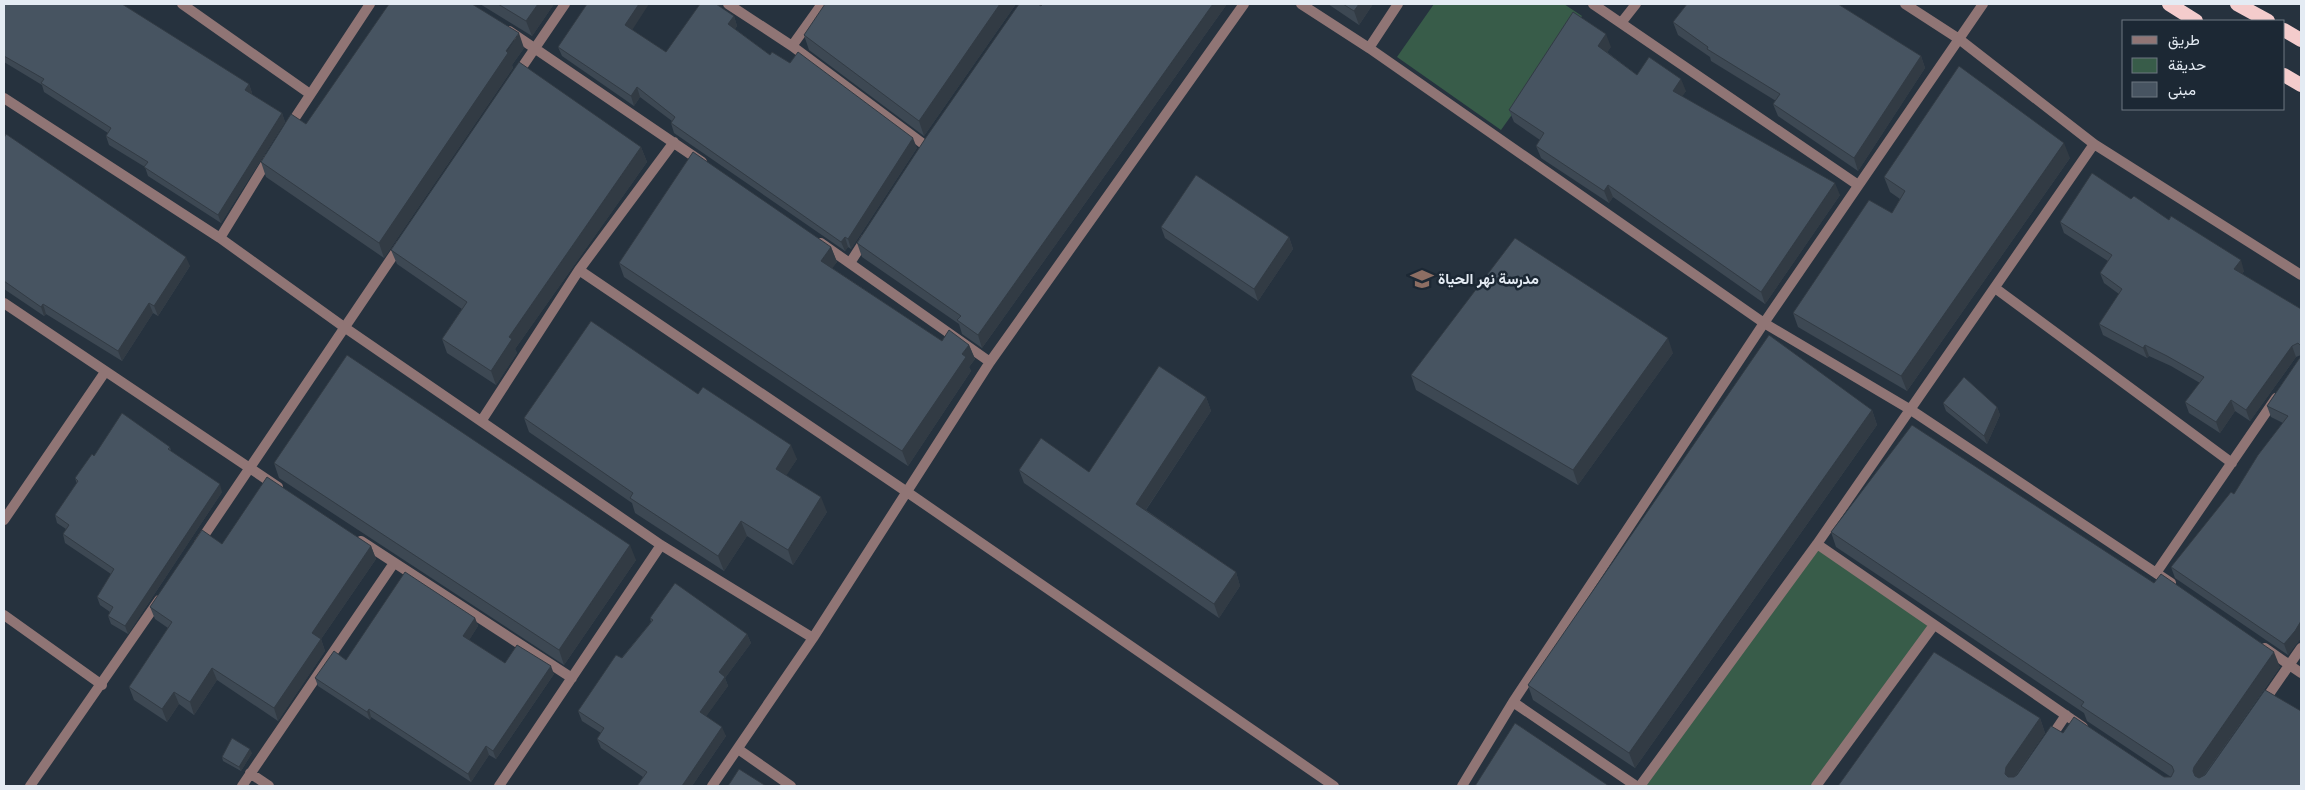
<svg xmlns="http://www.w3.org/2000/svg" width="2305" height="790" viewBox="0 0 2305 790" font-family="'IBM Plex Sans',Vazirmatn,sans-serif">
	<rect width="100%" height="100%" fill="#26323e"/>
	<path fill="#385c49" d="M1434 4H1564L1582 16 1501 130 1397 57Z
		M1817 544 1934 625 1816 786H1641Z"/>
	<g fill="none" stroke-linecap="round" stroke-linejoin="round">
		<path stroke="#907575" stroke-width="10" d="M182 4 310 94
			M728 4 792 46 926 146
			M1301 4 1369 48 1764 323 1911 410 2171 583
			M1593 4 1858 185
			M1905 4 1959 39 2094 144 2301 275
			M1621 23 1636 4
			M509 31 702 162
			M792 46 822 4
			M1369 48 1398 4
			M516 76 565 4
			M4 98 220 238 344 327 661 545 813 638
			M289 127 370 4
			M220 238 269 158
			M821 243 990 362
			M850 263 866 238
			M579 270 907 492 1334 786
			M1995 288 2232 463
			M4 303 278 487
			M482 420 579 270 674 142
			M4 520 105 372
			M361 541 572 678
			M199 543 401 244
			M1817 544 2083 727
			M2156 573 2276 398
			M4 615 102 685
			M2265 648 2301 673
			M1513 702 1636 786
			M2263 703 2301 648
			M2049 740 2066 715
			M738 749 791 786
			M250 773 269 786
			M30 786 159 600
			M242 786 394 563
			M499 786 661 545
			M712 786 813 638 990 362 1244 4
			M1462 786 1513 702 1764 323 1983 4
			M1640 786 1817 544 2094 144
			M1816 786 1934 625"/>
		<path stroke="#f4cccc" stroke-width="14" d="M2169 4 2196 21
			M2237 4 2268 21
			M2284 30 2301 40
			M2284 75 2301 85"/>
	</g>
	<path fill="#3d4853" d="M4 4 249 84 252 93 251 94 282 113 285 122 221 223 148 176 145 167 109 145 106 136 108 133 44 92 42 85 4 62Z
		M480 4H554L532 36Z
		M1016 4 924 136 809 50 804 35Z
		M1043 4H1227L982 348 962 334 959 324 862 257 857 243Z
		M1328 4H1373L1359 25Z
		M1842 7 1921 56 1925 68 1858 171 1778 116 1773 104 1776 101 1711 61 1710 57 1678 35 1673 22Z
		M734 16 737 26 735 29 770 55 917 148 851 249 848 247 845 251 674 133 671 123 672 121 640 97 634 106 562 56 558 47 632 30 666 52Z
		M1611 47 1607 52 1637 75 1686 91 1682 96 1840 195 1765 304 1613 197 1609 203 1541 158 1536 146 1540 140 1514 122 1509 110Z
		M524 48 512 65 513 68 384 258 266 177 261 162 306 124Z
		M4 138 190 266 158 316 153 313 122 361 46 314 44 316 4 289Z
		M641 147 647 162 515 349 517 353 496 385 447 353 442 339 462 309 397 264 391 250Z
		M2070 158 1907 391 1798 327 1793 313 1892 213 1900 199 1890 192 1884 177Z
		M2131 199 2244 271 2242 274 2301 309V355L2296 357 2250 421 2235 411 2220 433 2189 413 2185 402 2200 383 2171 366 2149 356 2147 358 2103 335 2099 324 2119 294 2104 283 2100 273 2108 261 2064 233 2060 222Z
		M1161 227 1289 237 1293 249 1258 301 1165 238Z
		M831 247 837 262 832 268 942 341 969 345 975 359 969 367 971 371 908 466 624 277 619 263Z
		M1673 353 1578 485 1416 390 1411 375Z
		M2301 356V638L2288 655 2175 578 2171 567 2234 494 2283 423 2271 417 2267 406Z
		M698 394 797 459 786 475 827 512 793 565 747 536 724 571 635 513 632 503 529 432 524 418Z
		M1206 397 1211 411 1146 510 1236 572 1240 586 1219 618 1024 483 1019 470 1089 472Z
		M1943 403 1997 407 2000 415 1987 444 1946 411Z
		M1872 410 1877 425 1635 768 1533 700 1528 685Z
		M170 447 171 451 222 492 128 634 111 624 108 616 110 612 100 605 97 597 111 574 65 543 63 534 66 529 57 523 55 515 77 484 75 478Z
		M274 463 636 560 564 665 279 478Z
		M1831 532 2280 667 2204 776 2301 786H1838L2040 718 2045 733 2015 777 2063 733 2164 777H2171L2087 721 2084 713 1836 547Z
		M371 546 376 559 321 639 325 651 278 721 217 680 194 715 179 704 167 722 134 700 129 687 168 628 155 619 150 607Z
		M475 618 478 626 469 640 505 663 554 674 496 759 489 755 471 782 371 717 370 720 318 686 315 678 346 660Z
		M650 618 747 634 751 643 725 678 728 686 706 716 726 736 692 786H637L643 777 601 748 597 739 601 733 582 721 578 711 651 622Z
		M252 753 241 771 223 761 222 757Z"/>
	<path fill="#323b44" d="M538 4H554L532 36 526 21Z
		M639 4H649L629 35 625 25Z
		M1000 4H1016L924 136 919 121Z
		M1213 4H1227L982 348 978 335Z
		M1359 4H1373L1359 25 1354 11Z
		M734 16 737 26 731 34 728 24Z
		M519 33 524 48 512 65 513 68 384 258 379 243Z
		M1606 34 1611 47 1603 58 1598 46Z
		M1921 56 1925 68 1858 171 1854 158Z
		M1681 79 1686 91 1677 104 1673 91Z
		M249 84 252 93 248 99 245 90Z
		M637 87 640 97 634 106 631 96Z
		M282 113 285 122 221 223 218 215Z
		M913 138 917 148 851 249 848 239Z
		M2064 143 2070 158 1907 391 1901 376Z
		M641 147 647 162 515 349 517 353 496 385 491 371 509 337Z
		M1835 183 1840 195 1765 304 1761 292Z
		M1608 185 1613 197 1609 203 1604 191Z
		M845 237 848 247 845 251 841 242Z
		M1289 237 1293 249 1258 301 1254 289Z
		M831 247 837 262 827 275 821 261Z
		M186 257 190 266 158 316 154 306Z
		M2241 260 2244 271 2238 280 2234 269Z
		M149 303 153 313 122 361 118 351Z
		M43 304 46 314 44 316 41 307Z
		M1668 338 1673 353 1578 485 1573 470Z
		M969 345 975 359 969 367 971 371 908 466 902 451 962 354Z
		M2145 345 2149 356 2147 358 2143 348Z
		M2292 346 2296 357 2250 421 2246 410Z
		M1206 397 1211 411 1141 517 1136 504Z
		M2231 400 2235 411 2220 433 2216 422Z
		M1997 407 2000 415 1987 444 1984 436Z
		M1872 410 1877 425 1635 768 1629 753Z
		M791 445 797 459 781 484 776 469Z
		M220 484 222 492 128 634 125 626Z
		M821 497 827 512 793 565 788 550Z
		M741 521 747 536 724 571 718 556Z
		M630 545 636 560 564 665 559 650Z
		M371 546 376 559 321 639 325 651 278 721 274 708 312 633Z
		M1236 572 1240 586 1219 618 1214 604Z
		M475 618 478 626 466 645 463 636Z
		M2301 621V638L2288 655 2284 644Z
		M747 634 751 643 725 678 728 686 703 721 700 712 719 672Z
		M2274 652 2280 667 2199 782 2198 786 2193 771 2194 767Z
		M551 666 554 674 496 759 493 751Z
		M212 668 217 680 194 715 190 702Z
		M174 692 179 704 167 722 162 709Z
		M369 709 371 717 370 720 367 712Z
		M2040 718 2045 733 2011 782 2005 774 2006 767Z
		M722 727 726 736 692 786H682Z
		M486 746 489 755 471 782 468 774Z
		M250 749 252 753 241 771 239 767Z"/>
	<path fill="#475461" stroke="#323b44" d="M4 4H122L249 84 245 90 282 113 218 215 144 167 148 162 106 136 111 128 41 83 44 79 4 56Z
		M389 4H472L519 33 506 51 508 53 379 243 261 162 291 114 306 124Z
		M498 4H538L526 21Z
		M587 4H639L625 25 666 52 700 4H716L734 16 728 24 770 55 772 52 790 63 798 52 913 138 848 239 845 237 841 242 671 123 675 117 637 87 631 96 558 47Z
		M825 4H1000L919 121 804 35Z
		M1019 4H1038L1041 6 1043 4H1213L978 335 957 320 961 316 857 243 927 136Z
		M1343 4H1359L1354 11Z
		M1687 4H1838L1921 56 1854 158 1773 104 1780 94 1707 49 1708 47 1673 22Z
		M1573 12 1606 34 1598 46 1637 75 1649 57 1681 79 1673 91 1835 183 1761 292 1608 185 1604 191 1536 146 1544 133 1509 110Z
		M519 62 641 147 509 337 512 339 491 371 442 339 467 302 391 250Z
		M1959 66 2064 143 1901 376 1793 313 1869 200 1892 213 1905 191 1884 177Z
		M6 134 186 257 154 306 149 303 118 351 43 304 41 307 4 281V138Z
		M693 152 831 247 821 261 942 341 949 330 969 345 962 354 966 357 902 451 619 263Z
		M2092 173 2131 199 2134 196 2169 220 2171 216 2241 260 2234 269 2301 309V346L2298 343 2292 346 2246 410 2231 400 2216 422 2185 402 2204 377 2167 356 2145 345 2143 348 2099 324 2122 289 2100 273 2112 255 2060 222Z
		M1196 175 1289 237 1254 289 1161 227Z
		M1515 238 1668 338 1573 470 1411 375Z
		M591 321 698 394 703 387 791 445 776 469 821 497 788 550 741 521 718 556 630 498 633 493 524 418Z
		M1769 335 1872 410 1629 753 1528 685Z
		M347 355 630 545 559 650 274 463Z
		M2301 356V621L2295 631 2284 644 2171 567 2231 492 2234 494 2258 455 2288 416 2267 406Z
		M1159 366 1206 397 1136 504 1236 572 1214 604 1019 470 1041 438 1089 472Z
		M1964 377 1997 407 1984 436 1943 403Z
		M122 413 170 447 168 449 220 484 125 626 108 616 113 607 97 597 114 569 63 534 69 525 55 515 78 481 75 478 92 454 94 456Z
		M1912 425 2154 583 2161 574 2274 652 2194 767 2193 771 2195 776 2199 778 2205 775 2265 690 2301 711V786H1838L1934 652 2040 718 2006 767 2005 774 2008 777H2014L2017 775 2051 726 2063 733 2074 717 2164 777H2171L2174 771 2172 766 2081 706 2084 702 1831 532Z
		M267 477 371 546 312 633 321 639 274 708 212 668 190 702 174 692 162 709 129 687 172 622 150 607 202 530 222 544Z
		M405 572 475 618 463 636 505 663 517 645 551 666 493 751 486 746 468 774 369 709 367 712 315 678 334 651 346 660Z
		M675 583 747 634 719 672 725 677 700 712 722 727 682 786H637L647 772 597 739 604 728 578 711 616 655 622 658 653 620 650 618Z
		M1515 723 1609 786H1475Z
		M232 738 250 749 239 767 222 757Z
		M739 769 766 786H728Z"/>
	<defs>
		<symbol id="school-bare" viewBox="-9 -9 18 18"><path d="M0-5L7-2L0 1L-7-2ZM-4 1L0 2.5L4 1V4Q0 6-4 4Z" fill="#8d6e63" stroke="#1c2834" stroke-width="2.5" paint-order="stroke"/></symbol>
	</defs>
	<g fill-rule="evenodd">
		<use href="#school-bare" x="1406" y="263" width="32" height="32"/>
	</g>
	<g text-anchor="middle" stroke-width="5" stroke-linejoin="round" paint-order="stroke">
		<g font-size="15" font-weight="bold" fill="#e4ebf3" stroke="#1c2834" text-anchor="start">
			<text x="1438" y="284">مدرسة نهر الحياة</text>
		</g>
	</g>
	<rect width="2305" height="790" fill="none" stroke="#e4ebf3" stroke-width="10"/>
	<rect x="2122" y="20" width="162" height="90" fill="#1c2834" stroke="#6c7680"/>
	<rect x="2132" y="36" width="25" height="8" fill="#907575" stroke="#6c7680"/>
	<text x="2168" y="45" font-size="15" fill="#e4ebf3">طريق</text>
	<rect x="2132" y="58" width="25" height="15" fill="#385c49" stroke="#6c7680"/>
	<text x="2168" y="70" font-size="15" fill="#e4ebf3">حديقة</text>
	<rect x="2132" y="82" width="25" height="15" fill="#475461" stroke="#6c7680"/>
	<text x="2168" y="95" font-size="15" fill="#e4ebf3">مبنى</text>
</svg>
